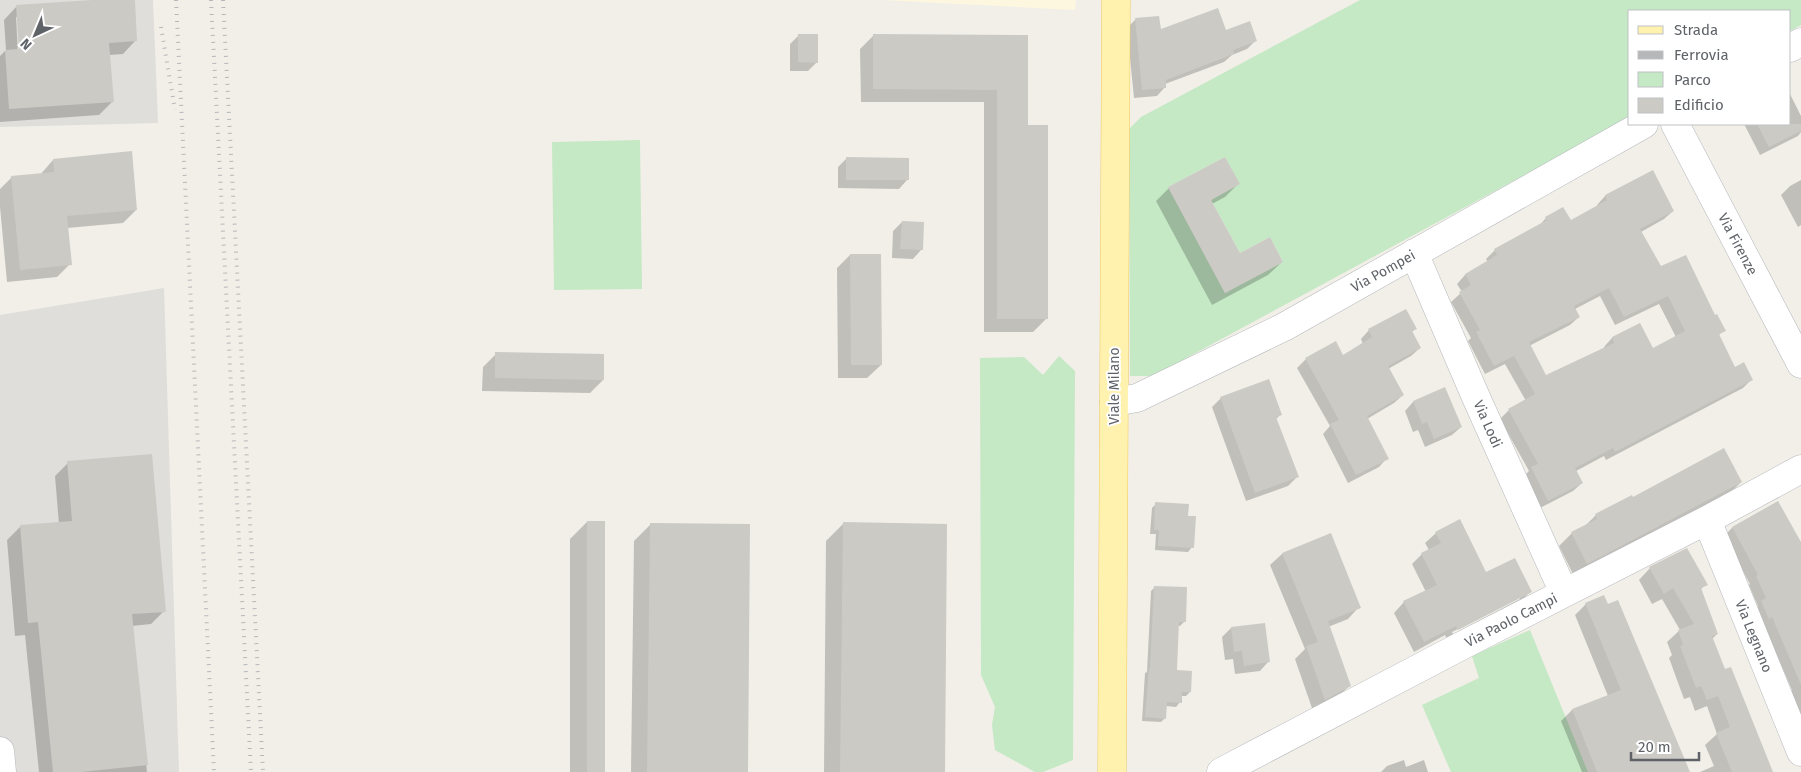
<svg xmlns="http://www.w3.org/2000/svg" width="1801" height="772" viewBox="0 0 1801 772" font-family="'Fira Sans',sans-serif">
	<rect width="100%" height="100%" fill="#f1efe8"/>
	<path fill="#fef7e0" d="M882 0H1076L1075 10Z"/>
	<path fill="#e0deda" d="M0 0H153L158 123 0 127Z
		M164 288 179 772H0V315Z"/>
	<path fill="#c5e8c5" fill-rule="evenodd" d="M1360 0H1801V25L1790 31V11H1630V118L1153 376H1130L1129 129 1141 117ZM1225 157 1239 184 1211 200 1240 253 1270 237 1283 262 1225 293 1168 187Z
		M640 140 642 289 554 290 552 142Z
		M1059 356 1075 371 1073 760 1043 772H1035L995 750 992 725 995 707 981 675 980 358 1024 357 1043 375Z
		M1530 630 1588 772H1451L1422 705 1479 678 1472 656Z"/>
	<path fill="#0003" fill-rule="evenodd" d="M111 0H133L136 40 123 54 109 55 112 102 99 115 0 122V56L6 50 4 20 17 6ZM16 17H18L21 55H18Z
		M1135 20 1160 31 1256 40 1247 49 1232 55 1224 62 1165 84V87L1157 96 1134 98 1127 28Z
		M799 35 817 62 808 71H790V44Z
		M873 36H1026V126L1046 319 1033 332H984V102H861L860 49Z
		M1790 94 1801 116V132L1798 136 1760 155 1744 124H1790Z
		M847 158 907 180 899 189 838 188V167Z
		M53 160 136 210 123 223 67 228 70 264 57 277 7 282 0 207V189L12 177 40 175Z
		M1652 172 1673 211 1664 219 1641 232 1661 268 1715 317 1724 330 1718 336 1735 369 1751 380 1743 388 1606 460 1604 456 1576 471 1582 483 1573 491 1540 508 1523 477 1529 471 1500 419 1509 410 1526 401 1505 364 1485 374 1468 341 1471 338 1451 302 1462 292 1457 284 1465 275 1488 262 1486 259 1495 250 1538 227 1546 218 1570 222 1598 207 1597 205 1605 196ZM1600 296 1615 325 1659 304 1676 337 1652 349 1640 325 1612 338 1604 347 1605 349 1546 377 1529 346 1570 325 1579 317 1575 309Z
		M1801 180V225L1798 227 1781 195 1790 186Z
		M1238 184 1225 197 1212 204 1239 255 1282 262 1268 275 1212 305 1156 201 1169 188Z
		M902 222 922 223 921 250 913 259 892 258 893 231Z
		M850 255 881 365 867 378H838L837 268Z
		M1415 329 1412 332 1420 348 1411 356 1388 369 1403 395 1394 403 1367 419 1387 458 1379 467 1348 483 1323 434 1330 426 1297 368 1306 359 1335 343 1343 357 1363 344 1361 339 1369 330Z
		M496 354 603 380 590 393 482 391 483 367Z
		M1445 389 1461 427 1452 435 1425 447 1418 430 1413 432 1405 411 1413 402Z
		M1221 398 1281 414 1276 419 1297 477 1288 486 1246 501 1212 407Z
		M68 463 164 611 151 624 132 626 147 772H39L25 635 15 636 7 540 20 527 59 524 55 476Z
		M1741 482 1728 495 1574 576 1559 546 1572 533 1583 528 1596 515 1632 499Z
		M1778 503 1801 545V723L1789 693 1792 690 1764 625 1754 610 1758 606 1749 585 1750 584 1724 536 1732 528Z
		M1156 504 1192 547 1188 552 1155 550 1156 534H1150L1152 508Z
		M587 522 604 772H570V539Z
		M651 524 746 772H631L634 541Z
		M843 524 943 772H824L826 541Z
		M1436 533 1486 574 1530 592 1519 603 1447 639 1445 635 1414 652 1394 613 1404 602 1426 592 1412 564 1422 554 1429 550 1425 543ZM1520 597V599L1453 634 1452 632Z
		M1330 534 1359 607 1348 619 1328 627 1349 686 1337 698 1313 711 1295 659 1305 649 1270 565 1282 554Z
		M1650 568 1706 584 1700 590 1717 634 1712 639 1724 671 1772 772H1700L1714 766 1705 745 1717 734 1707 706 1695 711 1690 697 1684 699 1669 658 1672 655 1667 642 1680 630 1662 599 1652 604 1639 580Z
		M1155 587 1184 622 1180 626H1178L1176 671 1190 692 1186 696H1181L1180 702 1176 707 1166 706 1165 718 1161 722 1142 721 1145 673 1147 672 1151 591Z
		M1586 604 1688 772H1582L1561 721 1572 710 1608 696 1575 615Z
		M1231 628 1268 662 1260 671 1235 674 1233 659 1225 660 1222 637Z
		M1404 760 1406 767 1424 760 1428 772H1381L1387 766Z"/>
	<path fill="#cccac5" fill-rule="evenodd" d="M92 0H135L137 41 109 43 114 102 9 109 5 50 19 49 16 5Z
		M1218 8 1226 30 1250 21 1257 41 1233 50 1234 54 1166 80V88L1142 90 1135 18 1159 16 1161 29Z
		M798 34H818V63L798 62Z
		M873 34 1028 35V125H1048V319H997V90L873 89Z
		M1757 124H1801V131L1769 147Z
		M132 151 137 210 67 216 72 265 20 270 11 176 54 172 53 159Z
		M846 157 909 158V180H846Z
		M1225 157 1240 184 1211 200 1240 253 1270 237 1283 262 1225 293 1168 187Z
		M1653 170 1674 211 1640 229 1661 266 1686 255 1715 315 1717 314 1726 331 1719 334 1735 367 1744 362 1753 380 1615 452 1613 448 1575 468 1583 483 1548 501 1531 467 1538 464 1508 409 1535 394 1514 356 1494 366 1476 332 1480 330 1459 292 1471 285 1465 274 1497 255 1494 249 1547 220 1545 217 1563 207 1571 220 1607 200 1605 195ZM1609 288 1624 317 1668 296 1685 331 1653 348 1640 323 1612 337 1614 343 1546 375 1529 342 1580 317 1574 306Z
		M902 221 924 222 923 250 900 249Z
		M850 254H881L882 365H851Z
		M1406 309 1417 329 1412 331 1421 348 1388 366 1404 395 1367 416 1389 459 1356 475 1330 424 1339 420 1305 358 1336 341 1343 355 1372 337 1368 329Z
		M495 352 604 354V380L495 378Z
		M1269 379 1282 415 1276 417 1299 477 1255 493 1220 397Z
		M1445 387 1462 427 1434 439 1427 422 1422 424 1413 401Z
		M1724 448 1742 482 1587 564 1571 532 1597 519 1595 514 1632 495 1633 497Z
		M152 454 166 612 132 614 148 765 81 772H53L38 622 28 623 20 525 72 521 67 461Z
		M1778 501 1801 542V685L1772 617 1769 619 1761 601 1766 598 1756 576 1758 575 1732 527Z
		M1155 502 1189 504 1188 516H1196L1194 548 1158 546 1159 530H1154Z
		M1460 519 1486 572 1515 558 1532 592 1458 630 1456 626 1424 642 1403 601 1437 585 1421 553 1441 543 1435 532Z
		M587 521H605V772H587Z
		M843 522 947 524 945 772H840Z
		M650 523 750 524 748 772H647Z
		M1331 533 1361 608 1328 621 1351 686 1325 700 1306 646 1318 642 1282 553Z
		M1687 548 1708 585 1701 588 1718 634 1712 636 1725 669 1731 667 1773 772H1732L1716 733 1730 727 1718 696 1707 700 1701 686 1696 688 1680 646 1683 645 1678 630 1694 624 1673 588 1664 594 1649 567Z
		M1154 586 1187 587 1186 622H1179L1177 670 1192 671 1191 692H1182V703L1167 702 1166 719 1145 717 1149 668H1150Z
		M1604 595 1608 604 1618 600 1690 772H1597L1572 709 1621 690 1585 603Z
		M1265 623 1270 662 1244 666 1242 651 1234 652 1231 627Z"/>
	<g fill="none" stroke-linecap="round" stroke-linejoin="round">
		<defs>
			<path id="minor" d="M1790 48 1801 42
				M1675 124 1801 364
				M1414 253 1475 395 1564 593
				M1114 402 1137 398 1284 327 1644 124
				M1707 520 1801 752
				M0 751 2 772
				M1221 772 1463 645 1707 520 1801 469"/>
			<path id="major" d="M1112 772 1116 0"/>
		</defs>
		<use href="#minor" stroke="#b5b8bc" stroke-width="29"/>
		<use href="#major" stroke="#f2c960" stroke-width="29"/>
		<use href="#minor" stroke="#fff" stroke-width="28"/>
		<use href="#major" stroke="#fff2af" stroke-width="28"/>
		<path stroke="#b6b7b8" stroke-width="4" stroke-dasharray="1 6" stroke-linecap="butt" d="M176 0 214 772
			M211 0 251 772
			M223 0 263 772
			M161 27 175 110"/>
	</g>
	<g text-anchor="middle" stroke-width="4" stroke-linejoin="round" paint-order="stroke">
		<g font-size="14" fill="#5f6368" stroke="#fff">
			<text transform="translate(1738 244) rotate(62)" y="5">Via Firenze</text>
			<text transform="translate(1383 271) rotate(-29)" y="5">Via Pompei</text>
			<text transform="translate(1114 386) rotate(-90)" y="5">Viale Milano</text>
			<text transform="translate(1488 424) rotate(66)" y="5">Via Lodi</text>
			<text transform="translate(1511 620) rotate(-27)" y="5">Via Paolo Campi</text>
			<text transform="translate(1754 636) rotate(68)" y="5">Via Legnano</text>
		</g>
	</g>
	<rect x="1628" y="10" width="162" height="115" fill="#ffffff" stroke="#bfc1c3"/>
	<rect x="1638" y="26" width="25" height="8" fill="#fff2af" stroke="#bfc1c3"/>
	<text x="1674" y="35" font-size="15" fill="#5f6368">Strada</text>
	<rect x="1638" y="51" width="25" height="8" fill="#b6b7b8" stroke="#bfc1c3"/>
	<text x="1674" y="60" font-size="15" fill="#5f6368">Ferrovia</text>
	<rect x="1638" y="72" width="25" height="15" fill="#c5e8c5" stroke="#bfc1c3"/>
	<text x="1674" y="85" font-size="15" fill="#5f6368">Parco</text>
	<rect x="1638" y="98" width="25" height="15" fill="#cccac5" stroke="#bfc1c3"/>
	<text x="1674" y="110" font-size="15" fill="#5f6368">Edificio</text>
	<g transform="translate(35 35) rotate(224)" stroke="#ffffff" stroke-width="4" paint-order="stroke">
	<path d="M0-4L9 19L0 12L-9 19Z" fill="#5f6368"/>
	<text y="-8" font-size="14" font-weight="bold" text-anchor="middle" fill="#5f6368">N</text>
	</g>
	<path d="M1631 752v8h68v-8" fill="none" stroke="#5f6368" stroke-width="2.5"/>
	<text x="1638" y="752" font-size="15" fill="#5f6368" stroke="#ffffff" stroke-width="4" paint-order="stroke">20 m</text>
</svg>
